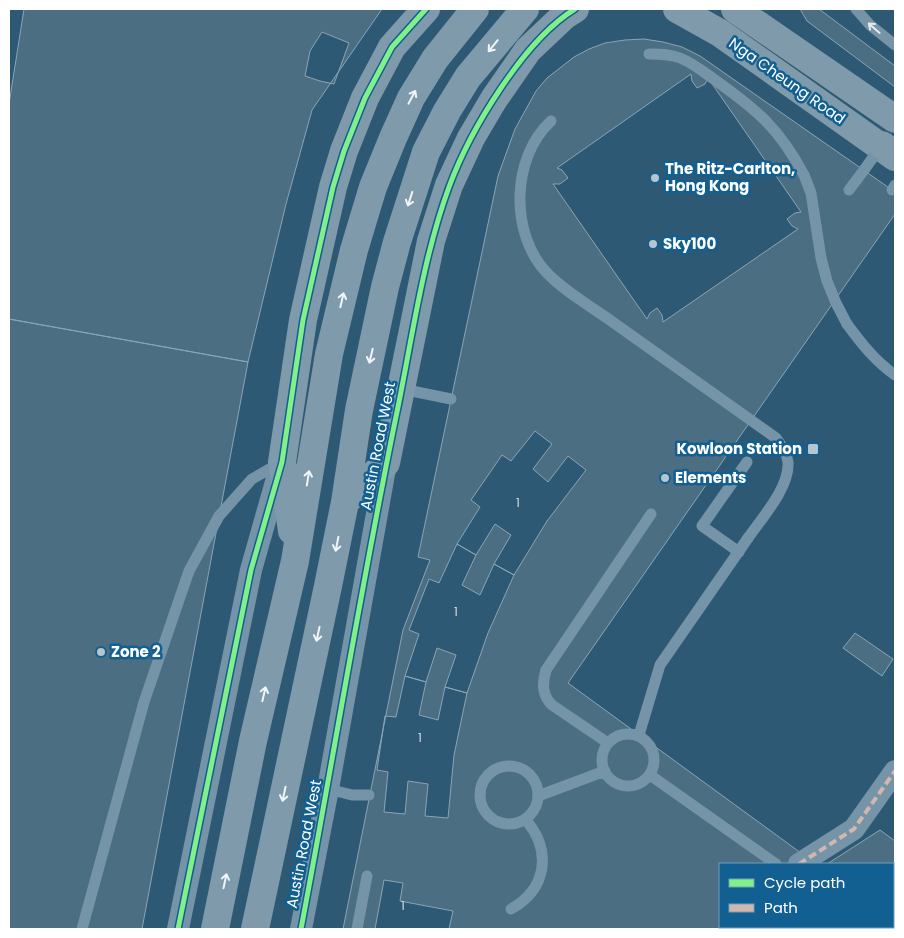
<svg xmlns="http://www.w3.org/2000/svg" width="904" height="938" viewBox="0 0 904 938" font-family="Poppins,sans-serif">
	<rect width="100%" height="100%" fill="#2e5974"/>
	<path fill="#4b6e83" stroke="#8aa5b5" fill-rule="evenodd" d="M9 9H24L9 104Z
		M9 9H382L312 110 286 204 248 362 9 319Z
		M800 9H819L895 66V87L807 21Z
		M322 32 349 43 334 84 320 81 305 76 310 51Z
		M644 39 663 42 682 47 700 56 895 192V929H343L403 630 430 560 418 557 498 176 515 129 536 91 547 78 574 57 589 49 605 43 625 40ZM720 864H893V927H720Z
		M691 74 692 81 697 88 705 84 708 78 801 212 795 213 787 219 792 226 798 229 663 322 662 315 657 308 650 313 647 319 553 184H560L568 178 562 170 557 168Z
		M895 214V922L893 920V864H816L568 683Z
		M9 319 248 362 142 929H9Z
		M535 431 552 444 533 469 548 482 568 456 586 470 547 521 514 575 494 564 511 535 495 524 476 555 457 544 480 507 471 500 502 455 511 461Z
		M457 544 476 555 462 585 480 595 494 564 514 575 488 633 467 693 445 687 456 655 437 648 426 682 405 676 419 634 409 630 429 579 439 583Z
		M855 633 893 659 882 676 843 648Z
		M405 676 426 682 419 715 438 720 445 687 467 693 454 755 448 818 425 816 428 784 408 781 405 814 384 812 388 772 377 770 385 716 396 717Z
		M880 830 895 841V897L893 901V864H827Z
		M384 880 403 883 400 901 453 911 449 929H375Z"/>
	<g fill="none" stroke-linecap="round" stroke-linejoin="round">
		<path stroke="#7594a7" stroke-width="11" d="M856 9 870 25 895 45
			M649 54C660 54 670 54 680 58 693 63 704 72 715 80 757 110 779 128 804 175
			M551 121C511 158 510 233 546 272 563 290 587 304 607 318
			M849 190 864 170
			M892 190 895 185
			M847 324C861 343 875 361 895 375
			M402 389 451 399
			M546 670 651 514
			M639 735 660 665 748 538
			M480 795a29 29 0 1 1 58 0a29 29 0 1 1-58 0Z
			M650 775 776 864
			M328 789 352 795H369
			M511 909C547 889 552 851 526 820
			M864 927 867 929
			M82 929 144 702 189 571 219 516 252 479 280 463
			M357 929 367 876
			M782 929 783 927"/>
		<path stroke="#7594a7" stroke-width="22" d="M799 864 854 829 895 771
			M178 929 251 570 281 464
			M301 929 328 789 386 463"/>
		<path stroke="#7e9aab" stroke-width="28" d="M677 9 720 33 895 157
			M735 9 895 119
			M345 502 386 463 431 241 449 185 471 138 494 99 528 50 564 16 575 9
			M292 531 282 462 303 320 333 187 344 151 365 98 392 47 426 9
			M215 929 253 741 295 561 329 354 354 250 373 187 393 138 411 98 435 59 475 9
			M255 929 328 586 345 502 359 410 385 287 397 242 426 152 447 111 468 77 525 9"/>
		<path stroke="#7594a7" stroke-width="11" d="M864 170 882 145
			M804 175 811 193 821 258 827 281 836 303 847 324
			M607 318 776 438C782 446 787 453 788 462 790 487 762 518 748 538
			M739 552 702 526 747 462
			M546 670C542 684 542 695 552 705L608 743
			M602 760a26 26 0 1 1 52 0a26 26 0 1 1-52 0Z
			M538 796 605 771"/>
		<path stroke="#7e9aab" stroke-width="28" d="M882 145 895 154"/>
		<path stroke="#d1b7ad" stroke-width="4" stroke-dasharray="8 4" stroke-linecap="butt" d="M799 864 854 829 895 771"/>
		<defs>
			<path id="cycleway" d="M178 929 251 570 282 462 303 320 333 187 344 151 365 98 392 47 426 9
				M301 929C334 755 362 580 398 407 413 333 423 258 449 187 470 130 524 40 575 9"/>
		</defs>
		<use href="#cycleway" stroke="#116091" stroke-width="8"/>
		<use href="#cycleway" stroke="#82f089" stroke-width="5"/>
	</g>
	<defs><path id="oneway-shaft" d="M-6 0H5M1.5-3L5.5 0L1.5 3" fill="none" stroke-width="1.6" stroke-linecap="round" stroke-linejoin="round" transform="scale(1.25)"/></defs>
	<use stroke="#e3eaed" href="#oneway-shaft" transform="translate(874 28) rotate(-139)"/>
	<g stroke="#f2f5f7">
		<use href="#oneway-shaft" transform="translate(493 46) rotate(129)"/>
		<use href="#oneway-shaft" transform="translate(412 97) rotate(-62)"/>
		<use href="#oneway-shaft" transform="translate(410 199) rotate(108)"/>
		<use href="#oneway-shaft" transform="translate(342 300) rotate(-77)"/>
		<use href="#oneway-shaft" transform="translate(371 356) rotate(103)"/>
		<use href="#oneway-shaft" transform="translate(308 478) rotate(-81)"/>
		<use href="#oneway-shaft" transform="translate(337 544) rotate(101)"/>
		<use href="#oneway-shaft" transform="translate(318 634) rotate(102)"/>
		<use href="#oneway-shaft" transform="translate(264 694) rotate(-77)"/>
		<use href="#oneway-shaft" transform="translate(284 794) rotate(102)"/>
		<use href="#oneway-shaft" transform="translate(225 881) rotate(-78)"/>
	</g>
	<g fill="#b6c5ce" stroke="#116091" stroke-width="2">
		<circle cx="655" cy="178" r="5"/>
		<circle cx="653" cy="244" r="5"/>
		<rect x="807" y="443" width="12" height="12" rx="2.5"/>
		<circle cx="665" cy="478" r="5"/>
		<circle cx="101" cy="652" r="5"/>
	</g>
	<g text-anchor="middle" stroke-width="5" stroke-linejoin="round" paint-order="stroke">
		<g font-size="12" fill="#d2dbe0">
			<text x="518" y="507">1</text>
			<text x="456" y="616">1</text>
			<text x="420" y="742">1</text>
			<text x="403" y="910">1</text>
		</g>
		<g font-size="15" fill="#fff" stroke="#116091">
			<text transform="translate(787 81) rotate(35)" y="5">Nga Cheung Road</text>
			<text transform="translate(378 446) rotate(-79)" y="5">Austin Road West</text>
			<text transform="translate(304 844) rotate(-79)" y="5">Austin Road West</text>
		</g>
		<g font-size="15" font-weight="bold" fill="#fff" stroke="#116091" text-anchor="start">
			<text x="665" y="174">The Ritz-Carlton,<tspan x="665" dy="17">Hong Kong</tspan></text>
			<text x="663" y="249">Sky100</text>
			<text x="802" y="454" text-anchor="end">Kowloon Station</text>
			<text x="675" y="483">Elements</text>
			<text x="111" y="657">Zone 2</text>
		</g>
	</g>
	<rect width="904" height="938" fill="none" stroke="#ffffff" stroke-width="20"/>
	<rect x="719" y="863" width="175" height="65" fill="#116091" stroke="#70a0bd"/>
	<rect x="729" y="879" width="25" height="8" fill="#82f089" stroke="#70a0bd"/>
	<text x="764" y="888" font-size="15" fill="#ffffff">Cycle path</text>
	<rect x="729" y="904" width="25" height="8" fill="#d1b7ad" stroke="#70a0bd"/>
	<text x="764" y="913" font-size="15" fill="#ffffff">Path</text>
</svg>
